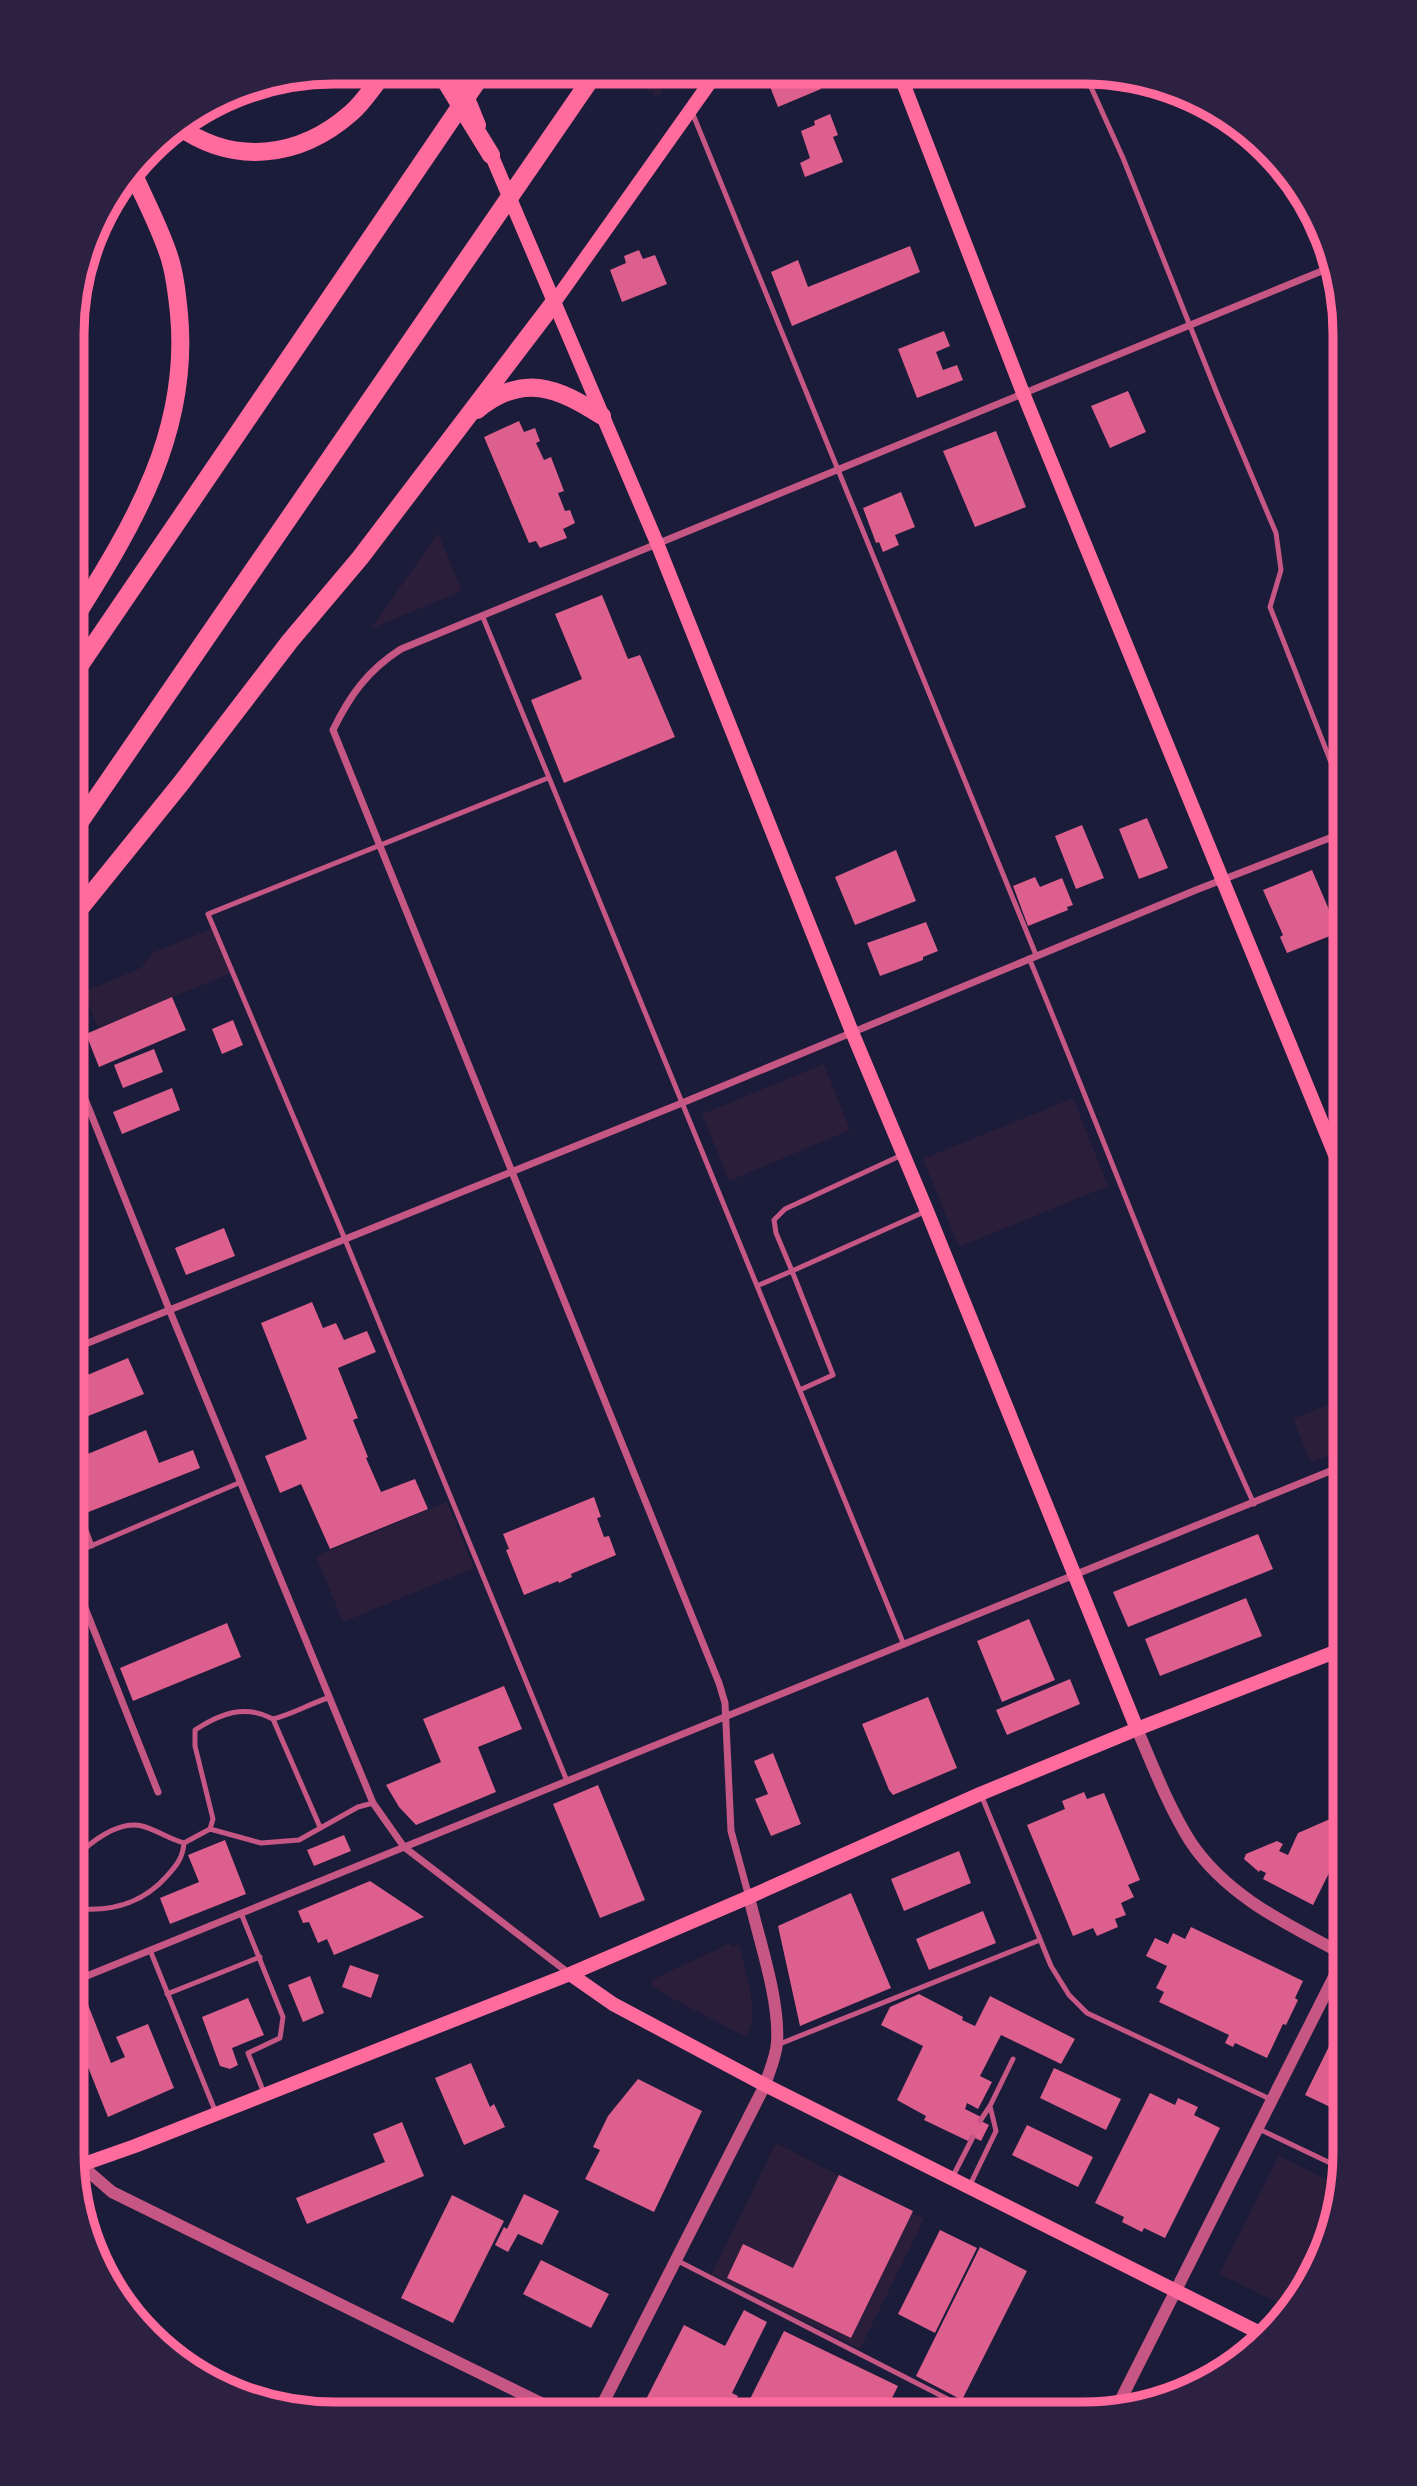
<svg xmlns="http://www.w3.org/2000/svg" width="1417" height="2486" viewBox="0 0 1417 2486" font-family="Mulish,sans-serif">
	<rect width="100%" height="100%" fill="#1b1b3a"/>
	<path fill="#2a1e3b" d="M650 74H666L668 80 663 85 661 94 655 97 653 92 647 91V83L643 80V76Z
		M438 533 462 591 373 628V626Z
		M213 928 232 973 98 1028 83 992 141 968 152 953Z
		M824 1064 850 1130 729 1181 702 1114Z
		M1073 1098 1108 1186 959 1247 923 1159Z
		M1345 1398V1449L1311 1463 1293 1419Z
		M447 1502 474 1568 343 1622 316 1556Z
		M730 1943 732 1947 739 1944C743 1964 764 2024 744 2036L666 1995 652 1985V1980Z
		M776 2143 924 2219 860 2349 711 2275Z
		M1279 2156 1341 2186 1338 2196 1284 2306 1219 2274Z"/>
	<path fill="#dd5f8e" d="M765 74 816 75 821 89 778 107Z
		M830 114 838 135 833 137 843 162 805 177 800 163 810 158 801 131 815 125 814 121Z
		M910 246 920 272 792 326 771 272 798 260 808 287Z
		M639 250 643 259 655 255 667 284 622 302 610 270 626 263 624 256Z
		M944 331 950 346 936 352 943 370 957 365 963 380 917 398 898 349Z
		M1128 391 1146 432 1110 448 1091 406Z
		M519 421 524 432 535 428 540 441 536 443 544 460 551 457 564 491 558 493 565 511 570 510 575 523 563 529 567 538 540 548 536 541 529 543 484 437Z
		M996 431 1026 507 975 527 943 451Z
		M901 492 915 527 895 535 899 545 883 552 879 542 876 543 863 508Z
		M602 595 628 659 640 655 675 737 564 783 531 700 582 679 555 614Z
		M1147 818 1168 868 1139 879 1119 829Z
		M1082 825 1104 878 1076 889 1055 836Z
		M896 850 916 901 855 925 835 877Z
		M1312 870 1330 912 1345 905V930L1287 953 1280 937 1283 935 1263 890Z
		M1035 877 1040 887 1062 878 1073 905 1067 907 1068 910 1028 926 1013 886Z
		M926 922 938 951 923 957V960L880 976 867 943Z
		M172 997 186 1030 99 1067 86 1034Z
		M233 1020 243 1045 222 1054 212 1029Z
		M154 1049 163 1072 123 1088 114 1065Z
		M172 1088 180 1110 122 1134 113 1112Z
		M224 1228 235 1256 186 1275 175 1248Z
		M312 1302 323 1328 336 1323 344 1340 367 1331 376 1352 338 1368 358 1418 353 1420 368 1457 366 1458 381 1492 415 1479 428 1509 330 1549 301 1484 280 1493 265 1456 307 1439 261 1323Z
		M128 1358 144 1394 73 1422V1381Z
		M146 1430 159 1463 193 1450 200 1468 86 1513 73 1477V1460Z
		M594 1497 601 1517 597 1518 604 1537 609 1536 616 1555 571 1574 572 1577 559 1583 558 1581 524 1595 506 1550 509 1549 503 1534Z
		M1258 1534 1273 1569 1128 1627 1113 1592Z
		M1246 1598 1262 1636 1160 1676 1145 1639Z
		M1029 1619 1055 1680 1002 1702 977 1641Z
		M227 1623 241 1657 133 1701 120 1668Z
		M1070 1679 1080 1704 1007 1735 996 1710Z
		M504 1686 522 1729 478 1747 496 1792 416 1825 399 1807 386 1785 441 1762 423 1719Z
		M928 1697 957 1768 893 1795 889 1790 862 1724Z
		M773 1753 801 1824 771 1836 755 1799 768 1794 754 1761Z
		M598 1785 645 1900 600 1918 553 1804Z
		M1084 1792 1087 1799 1104 1793 1140 1880 1128 1885 1134 1897 1121 1903 1126 1915 1115 1919 1118 1927 1097 1936 1093 1928 1073 1936 1027 1825 1065 1809 1062 1801Z
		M1337 1816 1345 1820V1841L1313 1905 1263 1879 1266 1873 1260 1870 1259 1872 1244 1859 1246 1854 1277 1841 1283 1844 1279 1851 1288 1855 1298 1833Z
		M344 1835 351 1851 314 1866 307 1850Z
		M225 1840 246 1894 170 1924 160 1898 199 1882 188 1855Z
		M959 1851 971 1883 904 1911 891 1879Z
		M370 1881 424 1917 334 1955 327 1939 318 1943 309 1922 303 1923 298 1911Z
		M851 1893 891 1988 800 2026 778 1926Z
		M983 1911 996 1943 929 1970 916 1939Z
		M1191 1927 1303 1981 1295 1998 1298 2000 1286 2025 1283 2024 1267 2058 1235 2043 1233 2047 1225 2043 1229 2035 1159 2002 1164 1992 1156 1988 1167 1966 1146 1956 1155 1938 1168 1944 1173 1933 1185 1939Z
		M350 1965 379 1975 371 1998 342 1987Z
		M310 1976 324 2013 303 2022 288 1985Z
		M83 1992 111 2063 125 2057 116 2037 148 2024 174 2088 108 2117 72 2027V1997Z
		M919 1994 963 2017 962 2020 975 2026 990 1996 1075 2039 1061 2064 1001 2035 980 2076 992 2082 978 2109 967 2103 965 2109 981 2117 979 2120 989 2125 981 2141 971 2136 968 2141 924 2120 926 2116 897 2100 923 2046 881 2025 890 2007Z
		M248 1998 264 2035 232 2048 238 2065 230 2069 220 2066 202 2017Z
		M1345 2014V2114L1305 2095Z
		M471 2063 490 2107 494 2104 505 2127 464 2145 435 2078Z
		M1054 2068 1121 2099 1106 2130 1040 2098Z
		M638 2079 702 2111 654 2212 585 2179 600 2150 593 2147 608 2116Z
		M1150 2093 1175 2105 1178 2098 1198 2107 1194 2115 1220 2128 1165 2238 1144 2228 1142 2232 1122 2222 1124 2217 1095 2203Z
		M402 2122 424 2176 307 2224 296 2198 385 2162 373 2134Z
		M1027 2125 1093 2157 1078 2187 1012 2155Z
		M839 2175 913 2211 851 2338 727 2278 743 2244 793 2268Z
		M1340 2186 1325 2252 1292 2310 1281 2304Z
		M524 2194 559 2211 542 2245 518 2234 508 2252 495 2245 504 2227 507 2229Z
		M452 2195 504 2221 453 2323 401 2298Z
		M940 2230 977 2248 935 2333 898 2314Z
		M980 2247 1027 2271 962 2400 916 2376Z
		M93 2251 109 2258 104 2270Z
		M541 2260 609 2294 591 2328 523 2294Z
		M744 2310 767 2322 732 2393 738 2396 731 2410 738 2413H639L684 2325 725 2346Z
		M784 2331 898 2386 884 2414 743 2413Z"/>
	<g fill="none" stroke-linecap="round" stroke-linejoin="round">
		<path stroke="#c65784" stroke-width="5" d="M1086 76 1123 158 1218 396 1276 533 1281 570 1270 607 1345 798
			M692 112 1036 955
			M74 369C82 350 91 322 74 306
			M482 615C623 958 766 1300 904 1645
			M548 778 208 914 344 1237 567 1781
			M1029 958C1105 1140 1172 1324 1254 1504
			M902 1155 785 1209 774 1220 776 1233 792 1271 924 1212
			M759 1285 792 1271 833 1375 802 1389
			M73 1495 92 1546
			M72 1554 241 1482
			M273 1719 320 1827
			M982 1797 1051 1966 1069 1995 1087 2013 1270 2099
			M210 1829 261 1843 299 1840 358 1807 373 1803
			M83 1909C115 1911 145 1901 167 1876 176 1866 183 1858 184 1843
			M241 1913 283 2017 280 2038 248 2053 264 2093
			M72 1915 83 1909 74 1859C89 1843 118 1820 142 1826 157 1830 169 1839 184 1843L210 1829 213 1819 195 1746V1730C221 1713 245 1704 273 1719 293 1714 309 1704 328 1698
			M150 1950 216 2113
			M167 1994 260 1957
			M777 2045 1040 1940
			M980 2121 990 2106
			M1257 2128 1345 2170
			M952 2178 973 2137
			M969 2187 996 2131 990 2106 1013 2059
			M678 2261 977 2414"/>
		<path stroke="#c65784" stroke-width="7" d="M99 217 114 211 111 202
			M73 1069 169 1309 373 1803 404 1847 570 1974
			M73 1349 682 1103 1196 890 1345 832
			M72 1575 158 1792
			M749 1897 731 1831 725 1703 719 1683 333 730C350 695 368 670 401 649L1334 266
			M72 1982 1345 1465
			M72 2086C83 2116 87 2132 81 2165"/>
		<path stroke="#c65784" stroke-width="12" d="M74 2168 81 2165 112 2192 561 2413
			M1116 2409 1345 1955C1288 1925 1226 1896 1190 1841 1168 1806 1153 1766 1137 1729
			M598 2413 765 2085C769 2072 776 2057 777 2043 780 2000 759 1940 749 1897"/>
		<path stroke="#ff6b9d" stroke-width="14" d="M458 73 479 125
			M900 75 1023 393 1345 1179
			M488 147 657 543 852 1032 927 1211 1137 1729
			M553 304 716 74
			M570 1974 613 2004 765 2085 1266 2336
			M74 2164 81 2165 135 2146 570 1974 749 1897 980 1794 1137 1729 1345 1648"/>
		<path stroke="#ff6b9d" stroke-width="18" d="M440 72 491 155
			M178 126C234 166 300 158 351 113 364 102 374 85 385 72
			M477 410C523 372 558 388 602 416
			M74 619C134 524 190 431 179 314 177 294 175 274 169 256 160 228 145 200 133 173
			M74 674 483 73
			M73 832 595 73
			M73 917 182 782 290 641 360 558 553 304"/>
	</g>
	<path d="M0 0H1417V2486H0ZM334 84H1083A250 250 0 0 1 1333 334V2152A250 250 0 0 1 1083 2402H334A250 250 0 0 1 84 2152V334A250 250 0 0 1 334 84Z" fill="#2d2142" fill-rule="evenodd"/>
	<path fill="none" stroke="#ff6b9d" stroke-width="9" d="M334 84H1083A250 250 0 0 1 1333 334V2152A250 250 0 0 1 1083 2402H334A250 250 0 0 1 84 2152V334A250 250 0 0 1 334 84Z"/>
</svg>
